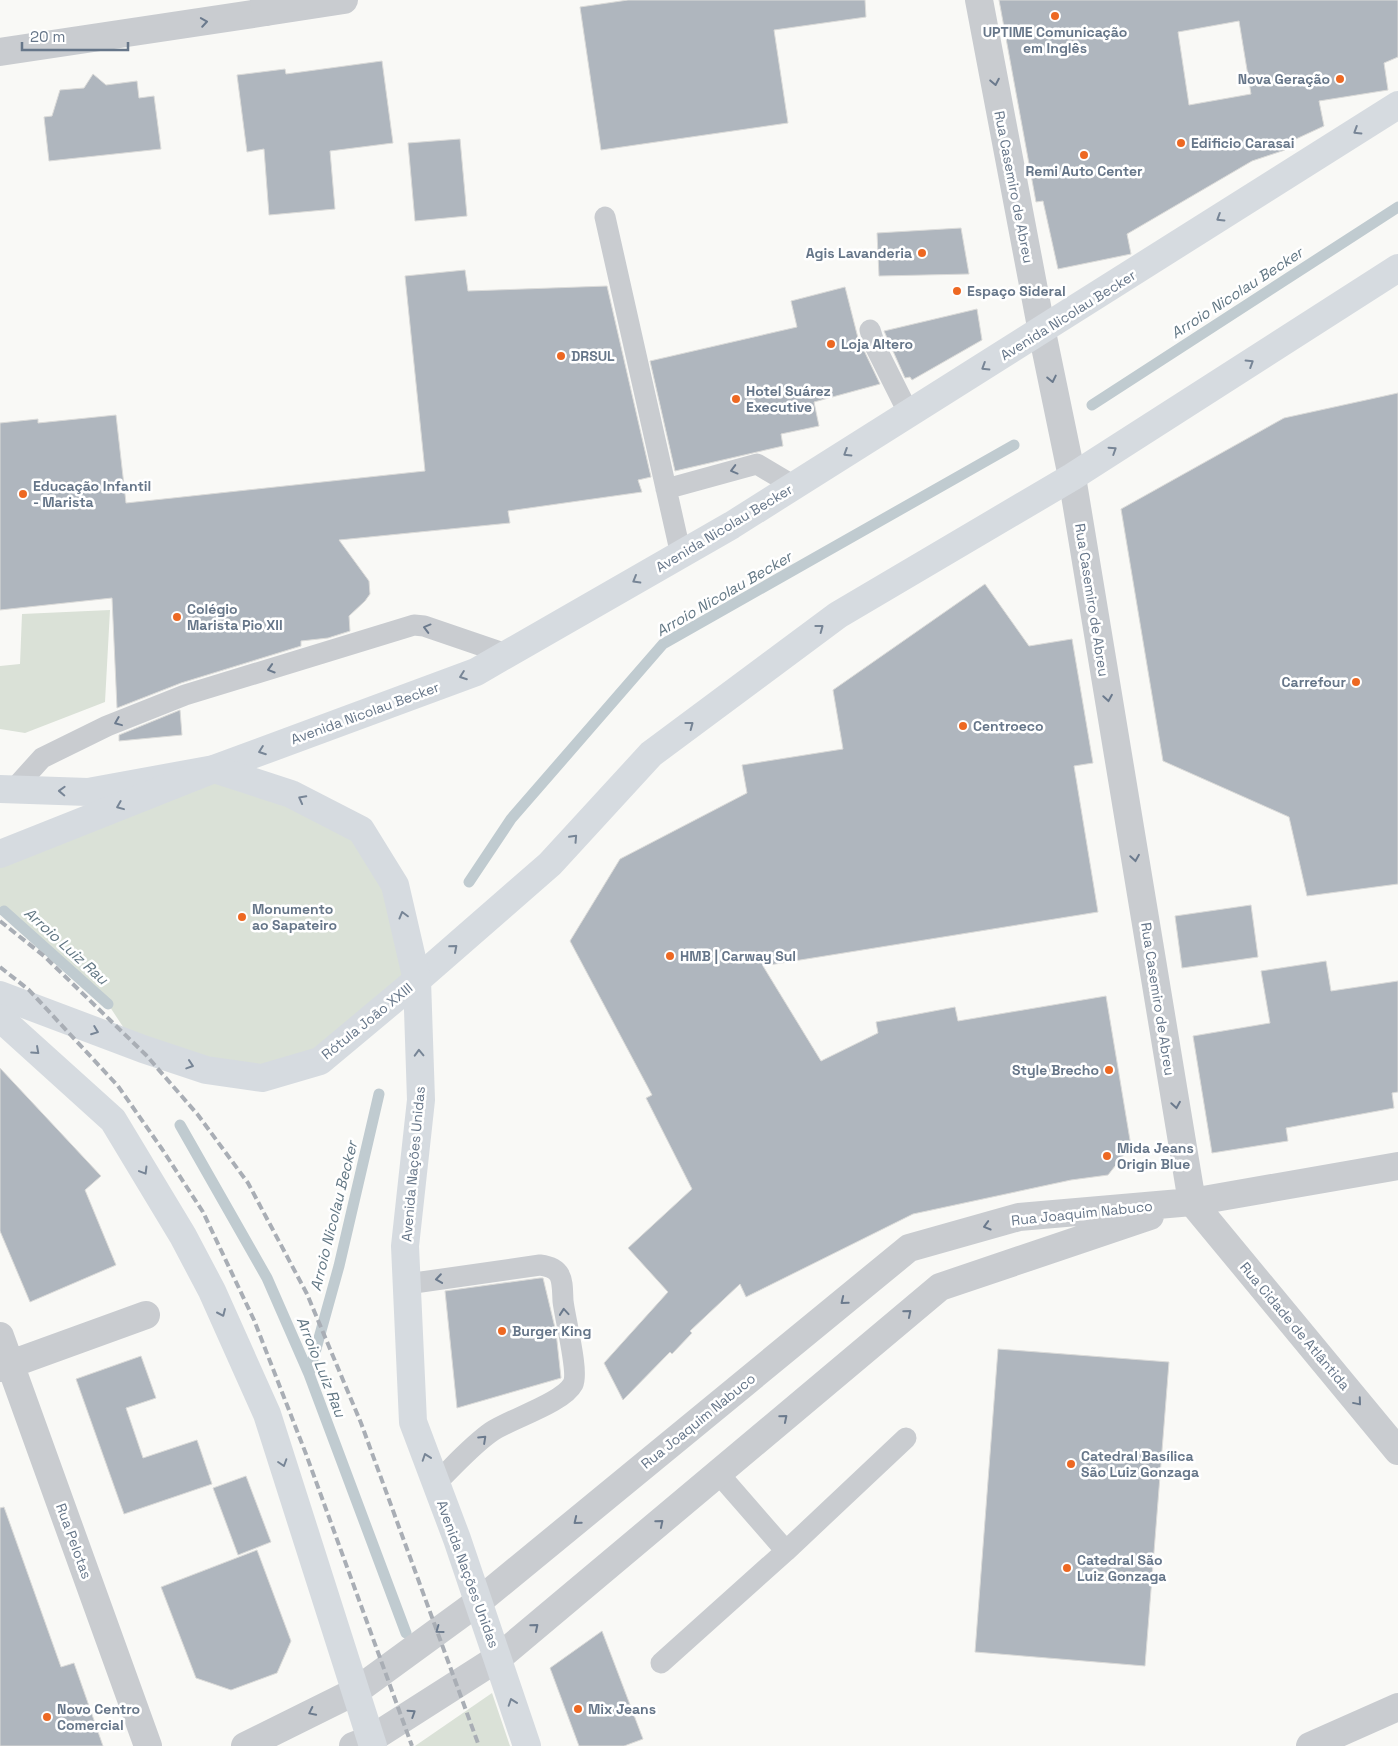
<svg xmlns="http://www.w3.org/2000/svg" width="1398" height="1746" viewBox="0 0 1398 1746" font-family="'Space Grotesk',sans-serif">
	<rect width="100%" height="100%" fill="#f9f9f6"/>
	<path fill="#dae1d7" d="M110 610 105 702 25 733 0 729V666L20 664 22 614Z
		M214 769 361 830 417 980 367 1022 262 1078 135 1045 108 1004 0 909V853Z
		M492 1693 510 1746H415Z"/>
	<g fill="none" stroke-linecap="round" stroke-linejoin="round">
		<path stroke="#c0cbd0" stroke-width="11" d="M1092 405 1398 207
			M469 882 511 819 663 644 1014 445
			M4 911 108 1004
			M180 1125 267 1278 309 1374 406 1633
			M309 1374 339 1266 379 1094"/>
	</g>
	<path fill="#afb6be" stroke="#dbdbd9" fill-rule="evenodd" d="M628 0H865L866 17 774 30 788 123 601 150 580 7Z
		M999 0H1398V57L1384 63 1388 90 1319 101 1324 126 1283 145 1285 150 1252 161 1127 234 1131 254 1058 269 1043 201 1036 202ZM1239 21 1251 94 1189 105 1178 32Z
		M382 61 393 143 330 151 335 209 269 215 264 149 247 152 237 75 285 69 286 74Z
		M93 74 106 85 137 81 139 98 154 96 161 149 49 161 44 117 52 116 60 90 84 88Z
		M460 139 467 216 415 221 408 143Z
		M961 228 969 274 879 276 877 233Z
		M465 270 468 291 607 286 651 477 638 480 642 492 508 511 510 523 339 540 369 581 370 594 365 601 349 616 350 631 328 638 301 641V646L181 683 117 708 112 598 0 610V423L38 419V423L116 415 126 503 425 471 405 276Z
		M845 287 858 338 880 384 814 402 819 426 781 434 783 446 675 471 650 361 797 327 791 301Z
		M977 309 982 340 912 380 910 377 905 378 884 331Z
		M1398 393V884L1307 896 1289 817 1163 761 1121 509 1284 418Z
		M985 584 1029 646 1072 639 1093 763 1074 766 1098 912 763 966 821 1061 878 1033 876 1022 955 1007 958 1021 1106 996 1131 1146 1108 1175 1071 1180 913 1214 746 1297 740 1284 690 1331 692 1333 672 1354 670 1352 623 1400 604 1363 668 1292 628 1248 692 1189 646 1098 652 1095 570 941 620 859 747 793 742 765 843 749 833 690Z
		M180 710 182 735 119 741V735Z
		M1251 905 1258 957 1182 968 1175 916Z
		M1326 961 1331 991 1398 981V1092L1392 1093 1394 1108 1286 1128 1288 1141 1212 1153 1193 1036 1270 1023 1261 971Z
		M0 1068 101 1176 85 1190 116 1265 30 1302 0 1231Z
		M540 1278H543L556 1332 561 1378 457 1408 445 1291Z
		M998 1349 1169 1362 1145 1666 975 1652Z
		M141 1356 156 1398 126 1408 143 1458 197 1440 212 1484 124 1514 76 1379Z
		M246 1476 271 1542 238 1555 213 1488Z
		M4 1507 61 1667 74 1663 103 1746H0V1508Z
		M257 1550 291 1641 277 1673 231 1690 196 1678 161 1587Z
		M602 1631 643 1739 624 1746H579L550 1668Z"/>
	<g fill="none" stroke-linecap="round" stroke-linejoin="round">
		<path stroke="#c9ccd0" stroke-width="21" d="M605 217 681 555
			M870 330 875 346 909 414
			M666 489 757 464 794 486
			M14 789 42 758 107 726 185 695 414 625 424 626 506 654
			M407 1284 540 1265C564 1268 562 1281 563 1301 565 1319 579 1372 573 1384 563 1403 510 1419 491 1432 471 1446 453 1467 435 1484
			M718 1473 786 1551 906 1438
			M661 1663 786 1551"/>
		<path stroke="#c9ccd0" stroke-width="28" d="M0 52 266 12
			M0 1336 148 1746
			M0 1368 146 1315
			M1310 1746 1398 1707"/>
		<path stroke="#c9ccd0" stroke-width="28" d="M264 0 266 12 344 0
			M979 0 1042 332 1072 477 1192 1202
			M1192 1202 1398 1451
			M245 1746 356 1691 478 1602 909 1248 1019 1217 1192 1202 1398 1166
			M353 1746 371 1739 498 1658 940 1287 1150 1216"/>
		<path stroke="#d6dbe0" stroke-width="28" d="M0 789 88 792 214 769 476 672 732 525 1398 105
			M0 995 143 1049 206 1070 262 1078 320 1061 417 980 550 864 651 754 838 615 1072 477 1398 268"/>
		<path stroke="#d6dbe0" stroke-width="28" d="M0 854 214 769 291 794 361 830 395 885 417 980 421 1100 405 1246 413 1422 457 1539 527 1746
			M0 1018 113 1120 183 1236 212 1291 267 1414 373 1746"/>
		<path stroke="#a9aeb5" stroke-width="4" stroke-dasharray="8 4" stroke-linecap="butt" d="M0 921 44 956 146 1055 198 1115 248 1183 307 1294 361 1423 479 1746
			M0 967 29 990 118 1086 162 1149 203 1212 254 1320 306 1454 412 1746"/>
	</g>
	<defs><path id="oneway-chevron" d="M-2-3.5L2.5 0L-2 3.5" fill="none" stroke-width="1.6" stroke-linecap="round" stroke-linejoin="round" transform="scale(1.25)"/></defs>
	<g stroke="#6b7a8d">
		<use href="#oneway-chevron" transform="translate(204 22) rotate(-9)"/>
		<use href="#oneway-chevron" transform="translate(995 82) rotate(79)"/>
		<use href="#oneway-chevron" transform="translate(1052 379) rotate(78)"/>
		<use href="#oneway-chevron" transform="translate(734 470) rotate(165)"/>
		<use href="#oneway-chevron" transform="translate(427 628) rotate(-165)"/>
		<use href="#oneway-chevron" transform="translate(271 669) rotate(163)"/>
		<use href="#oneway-chevron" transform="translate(1108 698) rotate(81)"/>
		<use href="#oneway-chevron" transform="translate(118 722) rotate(158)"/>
		<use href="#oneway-chevron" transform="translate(1135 858) rotate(81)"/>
		<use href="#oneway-chevron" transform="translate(1176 1105) rotate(81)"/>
		<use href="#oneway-chevron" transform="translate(987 1226) rotate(164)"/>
		<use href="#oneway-chevron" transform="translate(439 1279) rotate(172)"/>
		<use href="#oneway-chevron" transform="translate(844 1301) rotate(141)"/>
		<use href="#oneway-chevron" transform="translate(564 1312) rotate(-95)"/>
		<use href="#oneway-chevron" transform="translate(908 1313) rotate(-40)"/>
		<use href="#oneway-chevron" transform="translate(1358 1402) rotate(50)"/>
		<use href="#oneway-chevron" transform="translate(784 1418) rotate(-40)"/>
		<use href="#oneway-chevron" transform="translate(483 1439) rotate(-43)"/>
		<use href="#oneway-chevron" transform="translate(577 1521) rotate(141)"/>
		<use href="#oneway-chevron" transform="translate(660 1523) rotate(-40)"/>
		<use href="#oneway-chevron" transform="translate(535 1627) rotate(-40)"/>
		<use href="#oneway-chevron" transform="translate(439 1630) rotate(144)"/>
		<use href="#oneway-chevron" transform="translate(312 1712) rotate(154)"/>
		<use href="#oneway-chevron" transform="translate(412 1713) rotate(-33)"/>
	</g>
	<g stroke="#778596">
		<use href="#oneway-chevron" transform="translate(1357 131) rotate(148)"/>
		<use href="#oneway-chevron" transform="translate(1220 218) rotate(148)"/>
		<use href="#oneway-chevron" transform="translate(1250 363) rotate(-32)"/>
		<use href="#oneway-chevron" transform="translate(985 367) rotate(148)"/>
		<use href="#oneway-chevron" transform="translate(1113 450) rotate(-33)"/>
		<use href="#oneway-chevron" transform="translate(847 453) rotate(148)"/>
		<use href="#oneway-chevron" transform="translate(636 580) rotate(150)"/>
		<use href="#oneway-chevron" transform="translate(820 628) rotate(-37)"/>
		<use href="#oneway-chevron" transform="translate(463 676) rotate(160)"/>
		<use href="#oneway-chevron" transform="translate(690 725) rotate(-37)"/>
		<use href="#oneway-chevron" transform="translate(262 751) rotate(160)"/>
		<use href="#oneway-chevron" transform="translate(62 791) rotate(-178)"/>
		<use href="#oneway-chevron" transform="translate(302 799) rotate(-152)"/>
		<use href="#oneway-chevron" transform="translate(120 806) rotate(158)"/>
		<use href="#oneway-chevron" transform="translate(574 838) rotate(-47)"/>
		<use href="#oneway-chevron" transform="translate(403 915) rotate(-105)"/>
		<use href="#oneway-chevron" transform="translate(454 948) rotate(-41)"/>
		<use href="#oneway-chevron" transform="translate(95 1031) rotate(21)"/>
		<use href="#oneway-chevron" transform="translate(36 1051) rotate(42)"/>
		<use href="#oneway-chevron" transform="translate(419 1053) rotate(-92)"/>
		<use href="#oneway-chevron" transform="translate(190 1065) rotate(18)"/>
		<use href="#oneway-chevron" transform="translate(144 1171) rotate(59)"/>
		<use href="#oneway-chevron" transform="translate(222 1313) rotate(66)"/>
		<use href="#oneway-chevron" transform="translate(426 1457) rotate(-109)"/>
		<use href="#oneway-chevron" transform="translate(283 1463) rotate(72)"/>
		<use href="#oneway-chevron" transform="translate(512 1702) rotate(-109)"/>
	</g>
	<g fill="#ed6822" stroke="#fff" stroke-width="2">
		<circle cx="1055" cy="16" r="5"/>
		<circle cx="1340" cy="79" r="5"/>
		<circle cx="1181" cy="143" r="5"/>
		<circle cx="1084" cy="155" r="5"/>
		<circle cx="922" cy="253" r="5"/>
		<circle cx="957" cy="291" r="5"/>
		<circle cx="831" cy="344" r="5"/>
		<circle cx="561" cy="356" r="5"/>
		<circle cx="736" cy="399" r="5"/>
		<circle cx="23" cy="494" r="5"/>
		<circle cx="177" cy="617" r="5"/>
		<circle cx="1356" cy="682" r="5"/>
		<circle cx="963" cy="726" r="5"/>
		<circle cx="242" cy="917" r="5"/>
		<circle cx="670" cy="956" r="5"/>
		<circle cx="1109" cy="1070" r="5"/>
		<circle cx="1107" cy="1156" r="5"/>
		<circle cx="502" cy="1331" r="5"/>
		<circle cx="1071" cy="1464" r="5"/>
		<circle cx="1067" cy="1568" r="5"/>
		<circle cx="578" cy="1709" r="5"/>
		<circle cx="47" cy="1717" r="5"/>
	</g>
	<g text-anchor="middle" stroke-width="5" stroke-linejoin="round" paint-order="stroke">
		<g font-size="14" font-weight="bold" fill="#667689" stroke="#fff" text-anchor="start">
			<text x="1055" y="37" text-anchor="middle">UPTIME Comunicação<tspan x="1055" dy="16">em Inglês</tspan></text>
			<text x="1330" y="84" text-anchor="end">Nova Geração</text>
			<text x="1191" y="148">Edificio Carasai</text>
			<text x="1084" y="176" text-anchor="middle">Remi Auto Center</text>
			<text x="912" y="258" text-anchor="end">Agis Lavanderia</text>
			<text x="967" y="296">Espaço Sideral</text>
			<text x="841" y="349">Loja Altero</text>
			<text x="571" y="361">DRSUL</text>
			<text x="746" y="396">Hotel Suárez<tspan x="746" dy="16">Executive</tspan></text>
			<text x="33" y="491">Educação Infantil<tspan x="33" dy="16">- Marista</tspan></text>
			<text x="187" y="614">Colégio<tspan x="187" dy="16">Marista Pio XII</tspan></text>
			<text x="1346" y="687" text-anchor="end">Carrefour</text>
			<text x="973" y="731">Centroeco</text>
			<text x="252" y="914">Monumento<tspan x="252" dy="16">ao Sapateiro</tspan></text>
			<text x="680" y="961">HMB | Carway Sul</text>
			<text x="1099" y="1075" text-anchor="end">Style Brecho</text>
			<text x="1117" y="1153">Mida Jeans<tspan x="1117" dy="16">Origin Blue</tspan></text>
			<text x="512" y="1336">Burger King</text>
			<text x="1081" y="1461">Catedral Basílica<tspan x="1081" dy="16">São Luiz Gonzaga</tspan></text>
			<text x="1077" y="1565">Catedral São<tspan x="1077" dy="16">Luiz Gonzaga</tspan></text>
			<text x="57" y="1714">Novo Centro<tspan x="57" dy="16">Comercial</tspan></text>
			<text x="588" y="1714">Mix Jeans</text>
		</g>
		<g font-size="14" fill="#667689" stroke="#fff">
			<text transform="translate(1014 187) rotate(79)" y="5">Rua Casemiro de Abreu</text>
			<text transform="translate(1068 315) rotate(-32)" y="5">Avenida Nicolau Becker</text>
			<text transform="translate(724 528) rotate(-31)" y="5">Avenida Nicolau Becker</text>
			<text transform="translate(1092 600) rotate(81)" y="5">Rua Casemiro de Abreu</text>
			<text transform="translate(365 713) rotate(-20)" y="5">Avenida Nicolau Becker</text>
			<text transform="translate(1158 999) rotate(81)" y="5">Rua Casemiro de Abreu</text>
			<text transform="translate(367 1021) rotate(-39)" y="5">Rótula João XXIII</text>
			<text transform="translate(413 1164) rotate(-85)" y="5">Avenida Nações Unidas</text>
			<text transform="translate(1082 1213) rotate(-6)" y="5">Rua Joaquim Nabuco</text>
			<text transform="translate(1295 1326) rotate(50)" y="5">Rua Cidade de Atlântida</text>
			<text transform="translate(698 1421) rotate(-39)" y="5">Rua Joaquim Nabuco</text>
			<text transform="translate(74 1541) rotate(70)" y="5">Rua Pelotas</text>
			<text transform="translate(468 1574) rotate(70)" y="5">Avenida Nações Unidas</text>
		</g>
		<g font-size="15" font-style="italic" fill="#627784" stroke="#fff">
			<text transform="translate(1237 293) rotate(-33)" y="5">Arroio Nicolau Becker</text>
			<text transform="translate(724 594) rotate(-30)" y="5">Arroio Nicolau Becker</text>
			<text transform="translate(66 946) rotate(42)" y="5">Arroio Luiz Rau</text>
			<text transform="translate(334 1216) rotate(-76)" y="5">Arroio Nicolau Becker</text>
			<text transform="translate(321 1367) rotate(68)" y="5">Arroio Luiz Rau</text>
		</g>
	</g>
	<path d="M22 42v8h106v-8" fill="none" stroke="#667689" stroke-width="2.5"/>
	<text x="30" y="42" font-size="15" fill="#667689" stroke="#ffffff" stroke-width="4" paint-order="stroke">20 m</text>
</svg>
